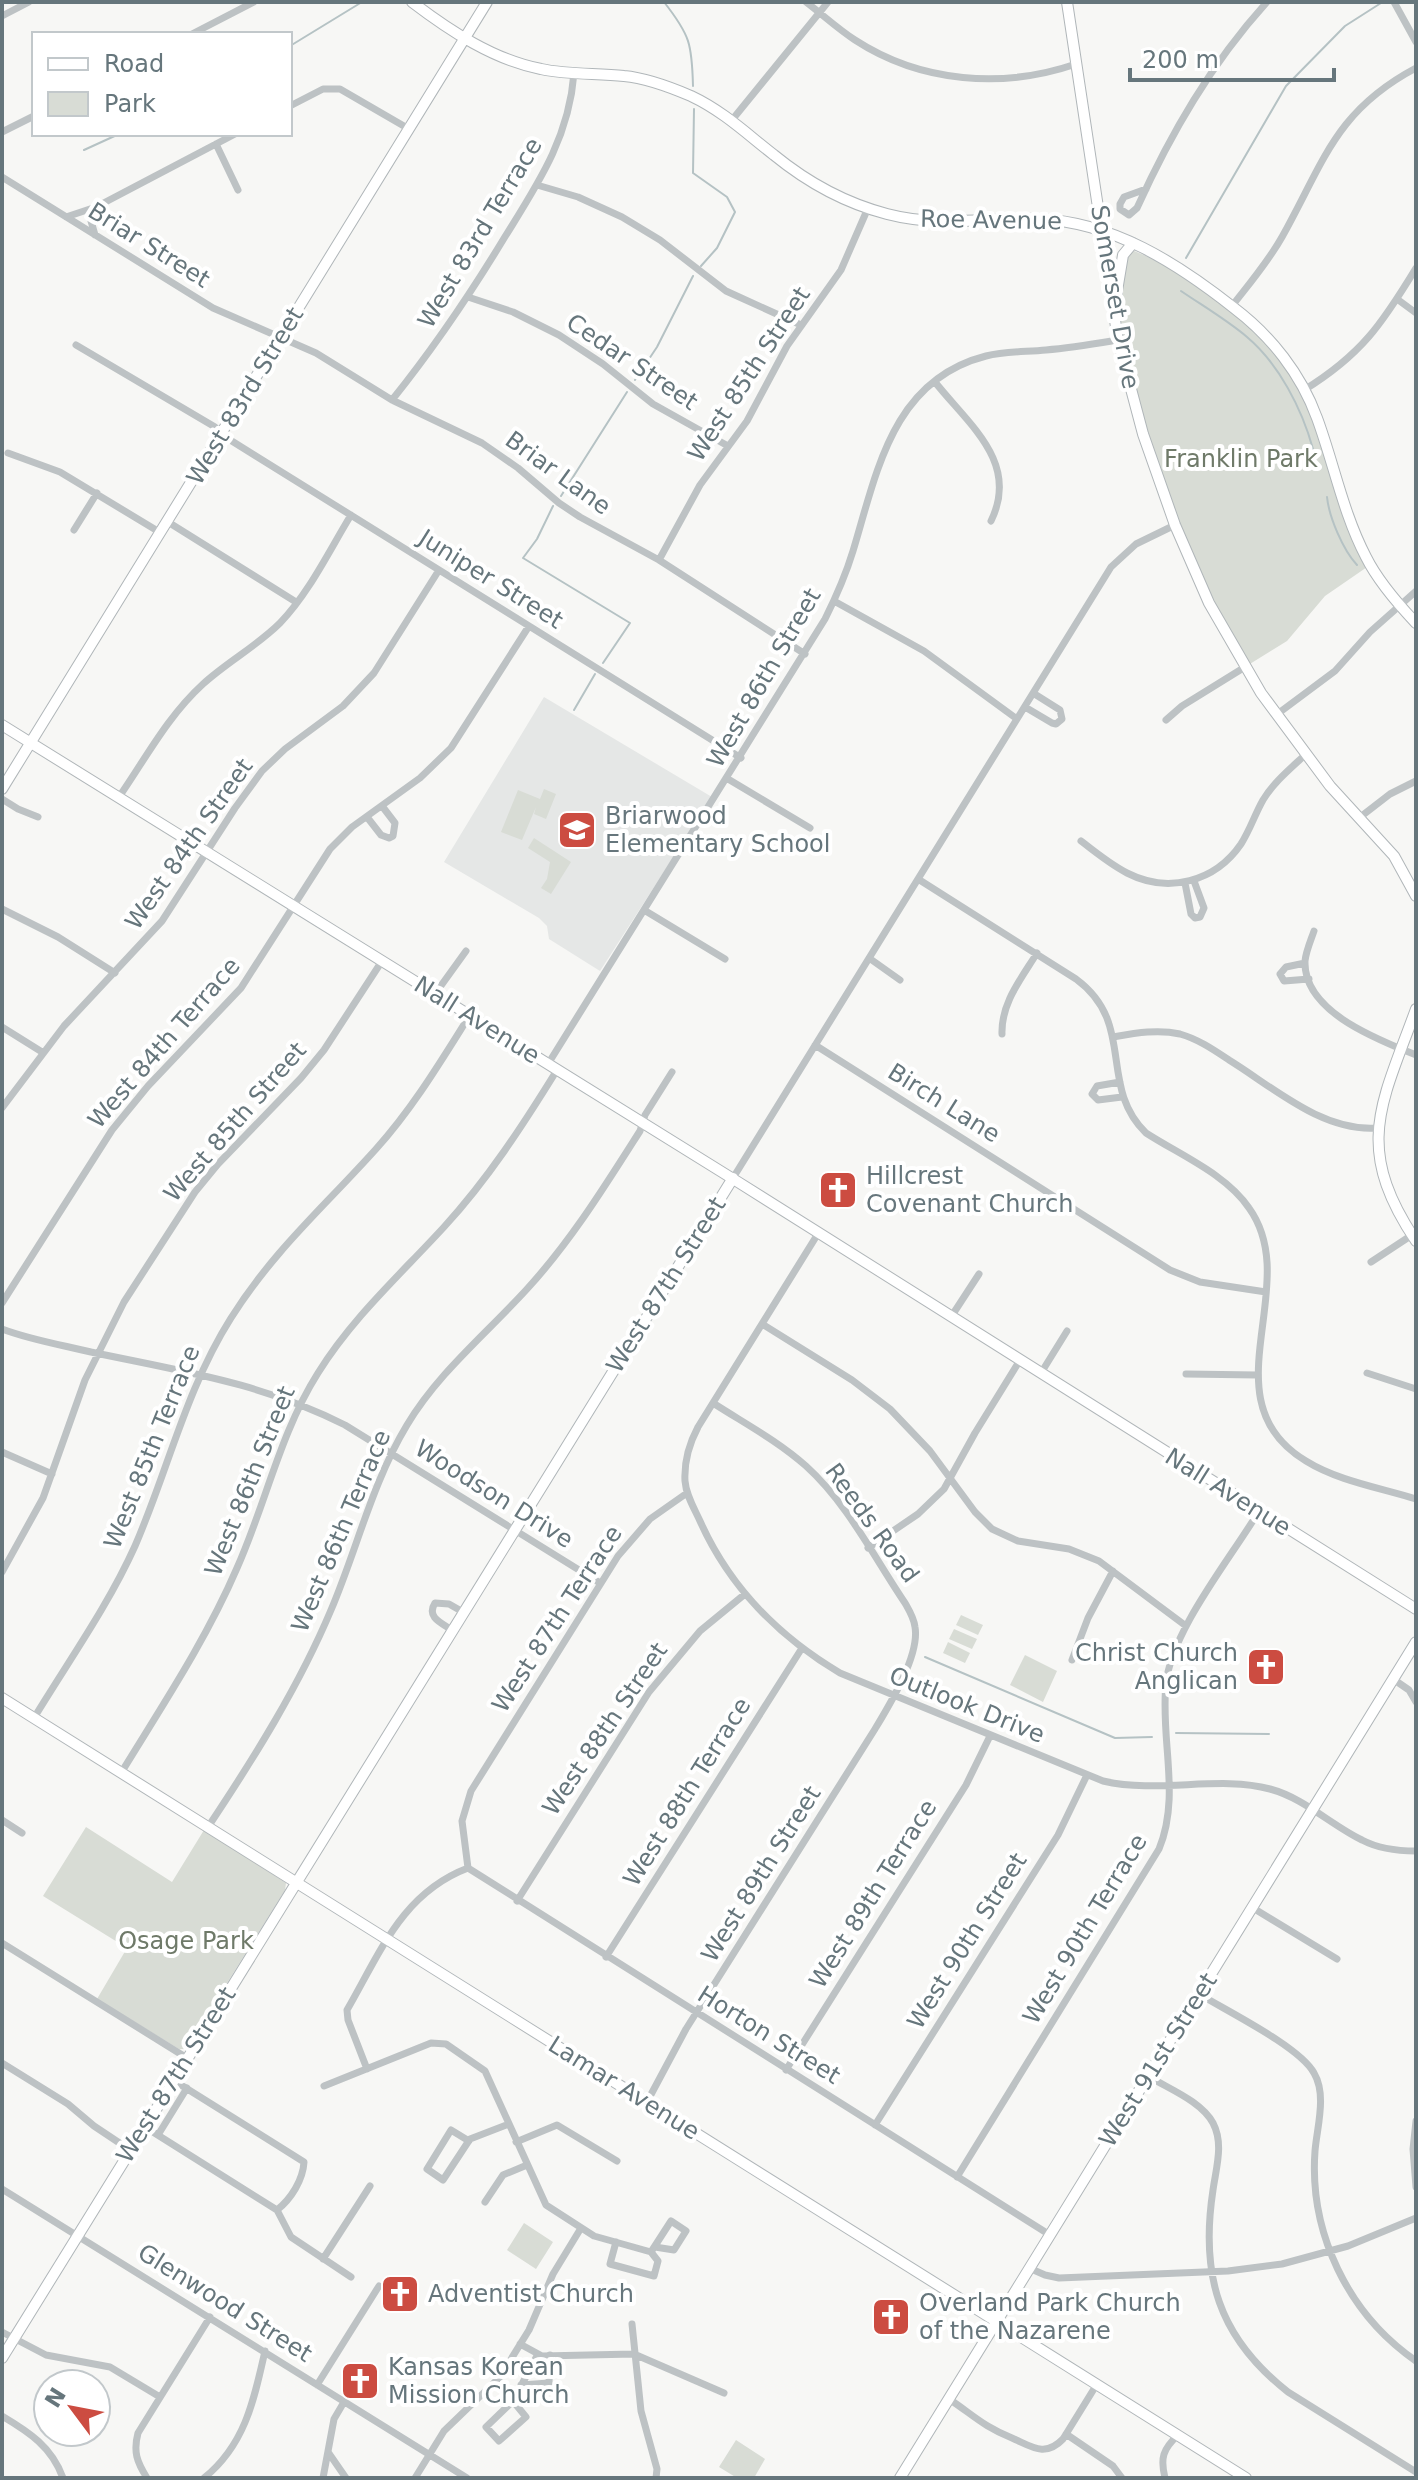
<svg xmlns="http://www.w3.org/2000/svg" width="1418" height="2480" viewBox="0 0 1418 2480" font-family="'DejaVu Sans',sans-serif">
	<rect width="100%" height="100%" fill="#f7f7f5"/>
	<path fill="#e5e7e6" d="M544 697 712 797 600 971 549 939 547 926 539 918 444 862Z"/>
	<path fill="#d8dcd5" d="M1132 250 1153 259 1165 260 1253 323 1304 390 1370 565 1325 596 1287 641 1245 667 1230 642 1160 485 1126 352 1121 321 1124 279 1127 258Z
		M544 789 556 794 546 819 534 814 536 807 522 840 501 832 518 790 540 799Z
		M534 838 571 862 551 894 541 888 547 879 550 862 528 848Z
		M961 1615 983 1625 978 1635 956 1625Z
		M954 1629 977 1639 972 1649 949 1639Z
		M948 1642 970 1653 965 1663 943 1653Z
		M1025 1655 1057 1671 1043 1702 1010 1685Z
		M86 1827 172 1882 204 1830 286 1883 285 1890 186 2049H179L97 1999 127 1948 43 1896Z
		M524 2223 553 2242 536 2269 507 2250Z
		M736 2440 765 2459 754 2478H737L719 2467Z"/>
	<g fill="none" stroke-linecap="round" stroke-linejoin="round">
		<path stroke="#b5c2c4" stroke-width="2" d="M664 2C690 35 692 44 693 86
			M290 46 362 2
			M694 109 693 173 727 197 735 212 717 248 701 266
			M84 150 119 134
			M1186 258 1286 86 1345 26 1381 3
			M1181 291C1203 306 1227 320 1247 337 1279 364 1302 409 1313 449
			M635 380 657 347 693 276
			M561 496 627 392
			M1327 497C1329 517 1343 550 1357 565
			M553 506 537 539 523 558 630 623 603 663
			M574 710 595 674
			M925 1657 1115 1738 1152 1737
			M1176 1733 1269 1734"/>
		<defs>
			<path id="secondary" d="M412 2C450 31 494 60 541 69 568 75 597 73 624 76 647 78 670 87 691 96 723 111 747 134 774 155 807 182 845 203 887 214 941 228 985 217 1039 219 1113 222 1177 263 1234 308 1271 336 1301 374 1317 418 1334 464 1343 513 1366 557 1378 581 1397 603 1416 623
				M1067 2 1118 340 1143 434 1175 525 1209 603 1261 693 1330 786 1394 856 1416 896
				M1116 297 1123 255 1133 243
				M2 725 738 1182 1416 1609
				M2 789 487 2
				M1416 1009C1381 1105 1353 1147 1416 1241
				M2 1698 1246 2478
				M2 2358 733 1178
				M900 2478 1416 1642"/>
		</defs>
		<use href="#secondary" stroke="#b0b6b9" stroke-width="12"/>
		<path stroke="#bdc2c4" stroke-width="7" d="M806 2C823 15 838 29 855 40 921 83 1003 89 1076 64
			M1394 2 1416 42
			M2 16 29 2
			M192 34 254 2
			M290 106 323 89H340L409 129
			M732 120 828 2
			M2 132 34 116
			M216 144 238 190
			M2 177 213 308 316 353 392 400 482 443 518 468 559 503 580 517 659 560 805 654
			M537 185 578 197 622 217 660 240 726 291 801 325
			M1146 189 1124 197 1120 204V209L1129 215 1137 208C1171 133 1211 64 1267 2
			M66 217 96 207 235 134
			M95 235 91 221 96 207
			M468 297 513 312 559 335 603 364 653 404 728 446
			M1397 299 1416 313
			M1232 306C1249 284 1268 262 1282 237 1324 162 1335 111 1416 68
			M76 345 215 427 227 438 741 758
			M935 382C968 424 1020 462 991 521
			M1304 390C1361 355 1382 324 1416 268
			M392 400C433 349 469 296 503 240 537 185 569 139 574 73
			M8 453 60 472 161 533
			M168 522 296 602
			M74 530 97 493
			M659 560 700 485 747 421 787 346 841 270 868 208
			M834 601 924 651 1017 719
			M1025 707 1052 723 1056 724 1062 719 1060 710 1033 693
			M1276 715 1335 671 1370 632 1416 591
			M1166 720 1182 706 1245 667
			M728 779 810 828
			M119 797C146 758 167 717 203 684 227 662 257 646 280 623 309 593 329 551 351 515
			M2 799 18 809 38 817
			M367 817 381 835 389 838 393 836 395 823 382 806
			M1359 818 1390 794 1416 781
			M1081 841C1095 852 1111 865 1127 873 1168 894 1215 882 1241 844 1250 830 1255 814 1263 800 1274 782 1290 769 1305 755
			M918 879 1076 979C1137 1024 1097 1085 1146 1133 1180 1155 1226 1174 1249 1208 1305 1286 1205 1400 1306 1461 1338 1481 1381 1488 1416 1499
			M1185 883 1191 914 1195 918 1200 917 1204 908 1194 881
			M2 909 58 937 115 973
			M644 910 725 959
			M1314 931C1311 940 1306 951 1305 961 1303 1012 1379 1040 1416 1055
			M869 958 900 980
			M1305 963 1286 967 1280 974 1284 981 1309 979
			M435 994 466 951
			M2 1027 42 1052
			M1002 1034C1001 1003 1021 979 1037 953
			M1113 1037C1136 1033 1158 1029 1180 1034 1198 1039 1214 1050 1229 1060 1273 1087 1322 1132 1377 1128
			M815 1045 1170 1270 1200 1282 1266 1292
			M548 1064 825 619C836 597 846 574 853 551 877 472 892 380 986 356 1006 351 1026 352 1046 350 1071 348 1094 344 1118 340
			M1120 1082 1097 1086 1092 1094 1098 1100 1122 1097
			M2 1108 64 1026 162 921 235 808 262 771 285 749 343 706 374 673 439 570
			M733 1178 1111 567 1136 544 1175 525
			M819 1232 698 1427C689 1444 684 1462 685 1481 686 1495 694 1508 700 1521 729 1586 779 1637 840 1673L1103 1781C1159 1794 1219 1775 1270 1789 1304 1798 1331 1825 1362 1840 1379 1849 1397 1851 1416 1851
			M1371 1262 1412 1235
			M2 1303 112 1130 148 1086 241 988 330 849 352 827 420 778 451 748 529 626
			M951 1317 979 1274
			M762 1324 852 1380 890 1409 930 1451 975 1512 992 1529 1018 1541 1069 1549 1099 1561 1186 1626
			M2 1329C31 1340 62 1345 91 1352 180 1371 263 1383 345 1425L600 1583
			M1041 1373 1067 1331
			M1367 1373 1416 1389
			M1186 1374 1257 1375
			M2 1452 52 1474
			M868 1548 918 1514 944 1489 975 1433 1020 1360
			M2 1572 43 1498 85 1380 124 1302 195 1192 218 1164 301 1078 324 1050 382 961
			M452 1630C441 1623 426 1617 435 1603L449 1604 463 1612
			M1072 1660 1088 1618 1113 1571
			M1393 1679 1409 1690 1416 1702
			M34 1718C68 1662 108 1606 135 1546 168 1470 186 1389 231 1318 274 1250 324 1207 376 1149 413 1108 441 1061 470 1015
			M121 1773C162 1706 206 1640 237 1568 266 1503 280 1433 318 1373 353 1317 400 1275 444 1227 488 1179 523 1125 557 1070
			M2 1820 22 1833
			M208 1827C254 1758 299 1686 331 1610 357 1549 372 1483 407 1425 438 1373 486 1334 527 1289 571 1241 605 1186 640 1131L645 1115 672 1072
			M468 1868 1050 2235
			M468 1868 462 1821 471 1791 618 1556 650 1519 687 1493
			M517 1901 649 1692 700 1631 745 1594
			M1253 1908 1337 1959
			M2 1943 187 2058
			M606 1957 802 1648
			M1199 1994C1227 2011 1300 2047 1314 2073 1327 2095 1317 2127 1315 2151 1309 2233 1348 2314 1416 2361
			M2 2063 68 2104 94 2126 130 2150
			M367 2069 348 2020 347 2010C380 1953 402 1893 468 1868
			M786 2070 966 1785 990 1736
			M1148 2076C1169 2089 1201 2101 1213 2123 1224 2144 1216 2168 1213 2190 1200 2275 1218 2337 1288 2392L1416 2472
			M173 2080 304 2162C303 2180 291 2199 277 2210
			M324 2086 431 2043 446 2044 485 2071 546 2205 594 2236 651 2252
			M647 2102 686 2029 875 1729C890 1704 920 1655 915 1627 914 1618 909 1610 905 1603 874 1557 847 1503 806 1466 778 1441 744 1423 713 1403
			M1416 2121 1413 2149 1416 2187
			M875 2125 1058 1835 1087 1775
			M145 2127 277 2210 291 2237 351 2277
			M158 2135 187 2088
			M469 2141 451 2130 427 2169 443 2180 470 2139 509 2124
			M516 2142 557 2125 617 2161
			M957 2177 1159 1849C1181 1796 1160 1739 1166 1684 1171 1631 1231 1558 1259 1511
			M2 2189 467 2478
			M485 2202 503 2175 527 2165
			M616 2242 610 2264 654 2276 658 2261 651 2252
			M651 2252 671 2221 686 2231 674 2250 655 2247
			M323 2259 370 2186
			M1029 2268 1045 2275 1059 2278 1228 2271 1282 2264 1348 2246 1416 2218
			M632 2324 641 2411 657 2469 656 2478
			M2 2332 46 2355 110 2367 160 2397
			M520 2344 542 2356 634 2354 724 2393
			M317 2385 379 2286
			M521 2385 549 2383 550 2355
			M949 2399C973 2415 984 2427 1012 2438 1031 2446 1045 2458 1063 2439L1097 2384
			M513 2401 526 2417 499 2441 486 2427 513 2401 538 2354
			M2 2416C29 2432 52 2447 63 2478
			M1066 2434 1113 2466 1122 2478
			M328 2452 346 2478
			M147 2478C137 2462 133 2452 138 2433L210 2317
			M204 2478C245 2445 254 2400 265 2351
			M323 2478 334 2419 344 2402
			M415 2478 444 2431 500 2377 529 2330 553 2274 581 2228
			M1165 2478C1160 2458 1163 2449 1178 2435"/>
		<use href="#secondary" stroke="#fff" stroke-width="10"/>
	</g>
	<defs>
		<symbol id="school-square" viewBox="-11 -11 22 22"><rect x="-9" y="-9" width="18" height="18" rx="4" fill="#cc4c41" stroke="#fff"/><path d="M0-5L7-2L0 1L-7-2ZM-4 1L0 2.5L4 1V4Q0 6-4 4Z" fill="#fff"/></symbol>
		<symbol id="church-square" viewBox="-11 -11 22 22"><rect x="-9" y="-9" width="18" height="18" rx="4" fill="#cc4c41" stroke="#fff"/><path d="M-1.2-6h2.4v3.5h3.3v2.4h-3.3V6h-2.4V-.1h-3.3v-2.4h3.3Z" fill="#fff"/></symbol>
	</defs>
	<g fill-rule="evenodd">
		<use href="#school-square" x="555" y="808" width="44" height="44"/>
		<use href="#church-square" x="816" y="1168" width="44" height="44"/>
		<use href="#church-square" x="1244" y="1645" width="44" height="44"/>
		<use href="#church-square" x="378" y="2272" width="44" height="44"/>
		<use href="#church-square" x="869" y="2295" width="44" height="44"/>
		<use href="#church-square" x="338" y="2359" width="44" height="44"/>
	</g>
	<g text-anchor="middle" stroke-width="8" stroke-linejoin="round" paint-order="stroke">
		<g font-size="24" fill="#66767c" stroke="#fff">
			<text transform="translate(991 220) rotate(1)" y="8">Roe Avenue</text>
			<text transform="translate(480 233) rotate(-59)" y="8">West 83rd Terrace</text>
			<text transform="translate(149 245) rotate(32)" y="8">Briar Street</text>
			<text transform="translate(1115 297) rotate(80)" y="8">Somerset Drive</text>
			<text transform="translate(632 362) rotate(34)" y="8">Cedar Street</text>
			<text transform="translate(749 374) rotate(-57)" y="8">West 85th Street</text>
			<text transform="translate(245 396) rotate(-59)" y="8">West 83rd Street</text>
			<text transform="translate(558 473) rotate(36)" y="8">Briar Lane</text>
			<text transform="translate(491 579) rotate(32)" y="8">Juniper Street</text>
			<text transform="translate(764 678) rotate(-60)" y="8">West 86th Street</text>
			<text transform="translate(189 844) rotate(-55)" y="8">West 84th Street</text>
			<text transform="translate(477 1020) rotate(32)" y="8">Nall Avenue</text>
			<text transform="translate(164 1043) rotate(-49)" y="8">West 84th Terrace</text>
			<text transform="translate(944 1103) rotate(32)" y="8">Birch Lane</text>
			<text transform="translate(235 1122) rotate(-49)" y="8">West 85th Street</text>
			<text transform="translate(666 1285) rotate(-58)" y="8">West 87th Street</text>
			<text transform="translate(152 1447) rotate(-68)" y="8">West 85th Terrace</text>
			<text transform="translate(250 1481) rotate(-68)" y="8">West 86th Street</text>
			<text transform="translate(1228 1492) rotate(32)" y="8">Nall Avenue</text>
			<text transform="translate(494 1494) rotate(32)" y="8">Woodson Drive</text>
			<text transform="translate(872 1523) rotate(54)" y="8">Reeds Road</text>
			<text transform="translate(341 1531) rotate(-67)" y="8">West 86th Terrace</text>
			<text transform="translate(557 1619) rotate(-57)" y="8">West 87th Terrace</text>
			<text transform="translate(967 1705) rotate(22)" y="8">Outlook Drive</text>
			<text transform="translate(605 1729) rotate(-56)" y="8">West 88th Street</text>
			<text transform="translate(687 1792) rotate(-58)" y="8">West 88th Terrace</text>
			<text transform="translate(761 1874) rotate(-58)" y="8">West 89th Street</text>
			<text transform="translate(873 1894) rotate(-58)" y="8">West 89th Terrace</text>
			<text transform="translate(1085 1929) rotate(-59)" y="8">West 90th Terrace</text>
			<text transform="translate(967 1941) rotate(-58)" y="8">West 90th Street</text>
			<text transform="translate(769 2035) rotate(32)" y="8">Horton Street</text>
			<text transform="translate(1158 2060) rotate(-58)" y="8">West 91st Street</text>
			<text transform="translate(176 2075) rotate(-58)" y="8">West 87th Street</text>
			<text transform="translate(624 2088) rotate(32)" y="8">Lamar Avenue</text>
			<text transform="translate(225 2303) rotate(32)" y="8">Glenwood Street</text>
		</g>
		<g font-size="24" fill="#6f7a69" stroke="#fff">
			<text x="1241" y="467">Franklin Park</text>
			<text x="186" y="1949">Osage Park</text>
		</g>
		<g font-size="24" fill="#66767c" stroke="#fff" text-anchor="start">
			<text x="605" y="824">Briarwood<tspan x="605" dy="28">Elementary School</tspan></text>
			<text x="866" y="1184">Hillcrest<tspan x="866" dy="28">Covenant Church</tspan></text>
			<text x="1238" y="1661" text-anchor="end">Christ Church<tspan x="1238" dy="28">Anglican</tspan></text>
			<text x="428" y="2302">Adventist Church</text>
			<text x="919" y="2311">Overland Park Church<tspan x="919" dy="28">of the Nazarene</tspan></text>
			<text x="388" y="2375">Kansas Korean<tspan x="388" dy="28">Mission Church</tspan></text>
		</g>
	</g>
	<rect width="1418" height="2480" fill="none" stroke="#66767c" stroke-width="8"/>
	<rect x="32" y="32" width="260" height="104" fill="#ffffff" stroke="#c2c8cb" stroke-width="2"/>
	<rect x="48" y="58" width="40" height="12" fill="#ffffff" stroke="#c2c8cb" stroke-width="2"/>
	<text x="104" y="72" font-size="24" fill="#66767c">Road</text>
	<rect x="48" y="92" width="40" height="24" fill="#d8dcd5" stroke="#c2c8cb" stroke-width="2"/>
	<text x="104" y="112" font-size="24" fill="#66767c">Park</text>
	<g transform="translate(72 2408) rotate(302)"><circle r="38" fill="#ffffff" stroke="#c2c8cb" stroke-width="2"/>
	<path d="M0-6L14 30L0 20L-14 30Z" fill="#cc4c41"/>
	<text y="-12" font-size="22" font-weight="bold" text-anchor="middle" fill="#66767c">N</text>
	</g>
	<path d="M1130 68v12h204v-12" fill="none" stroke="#66767c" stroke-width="4"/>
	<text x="1142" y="68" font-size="24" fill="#66767c" stroke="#ffffff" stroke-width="6" paint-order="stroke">200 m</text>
</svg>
